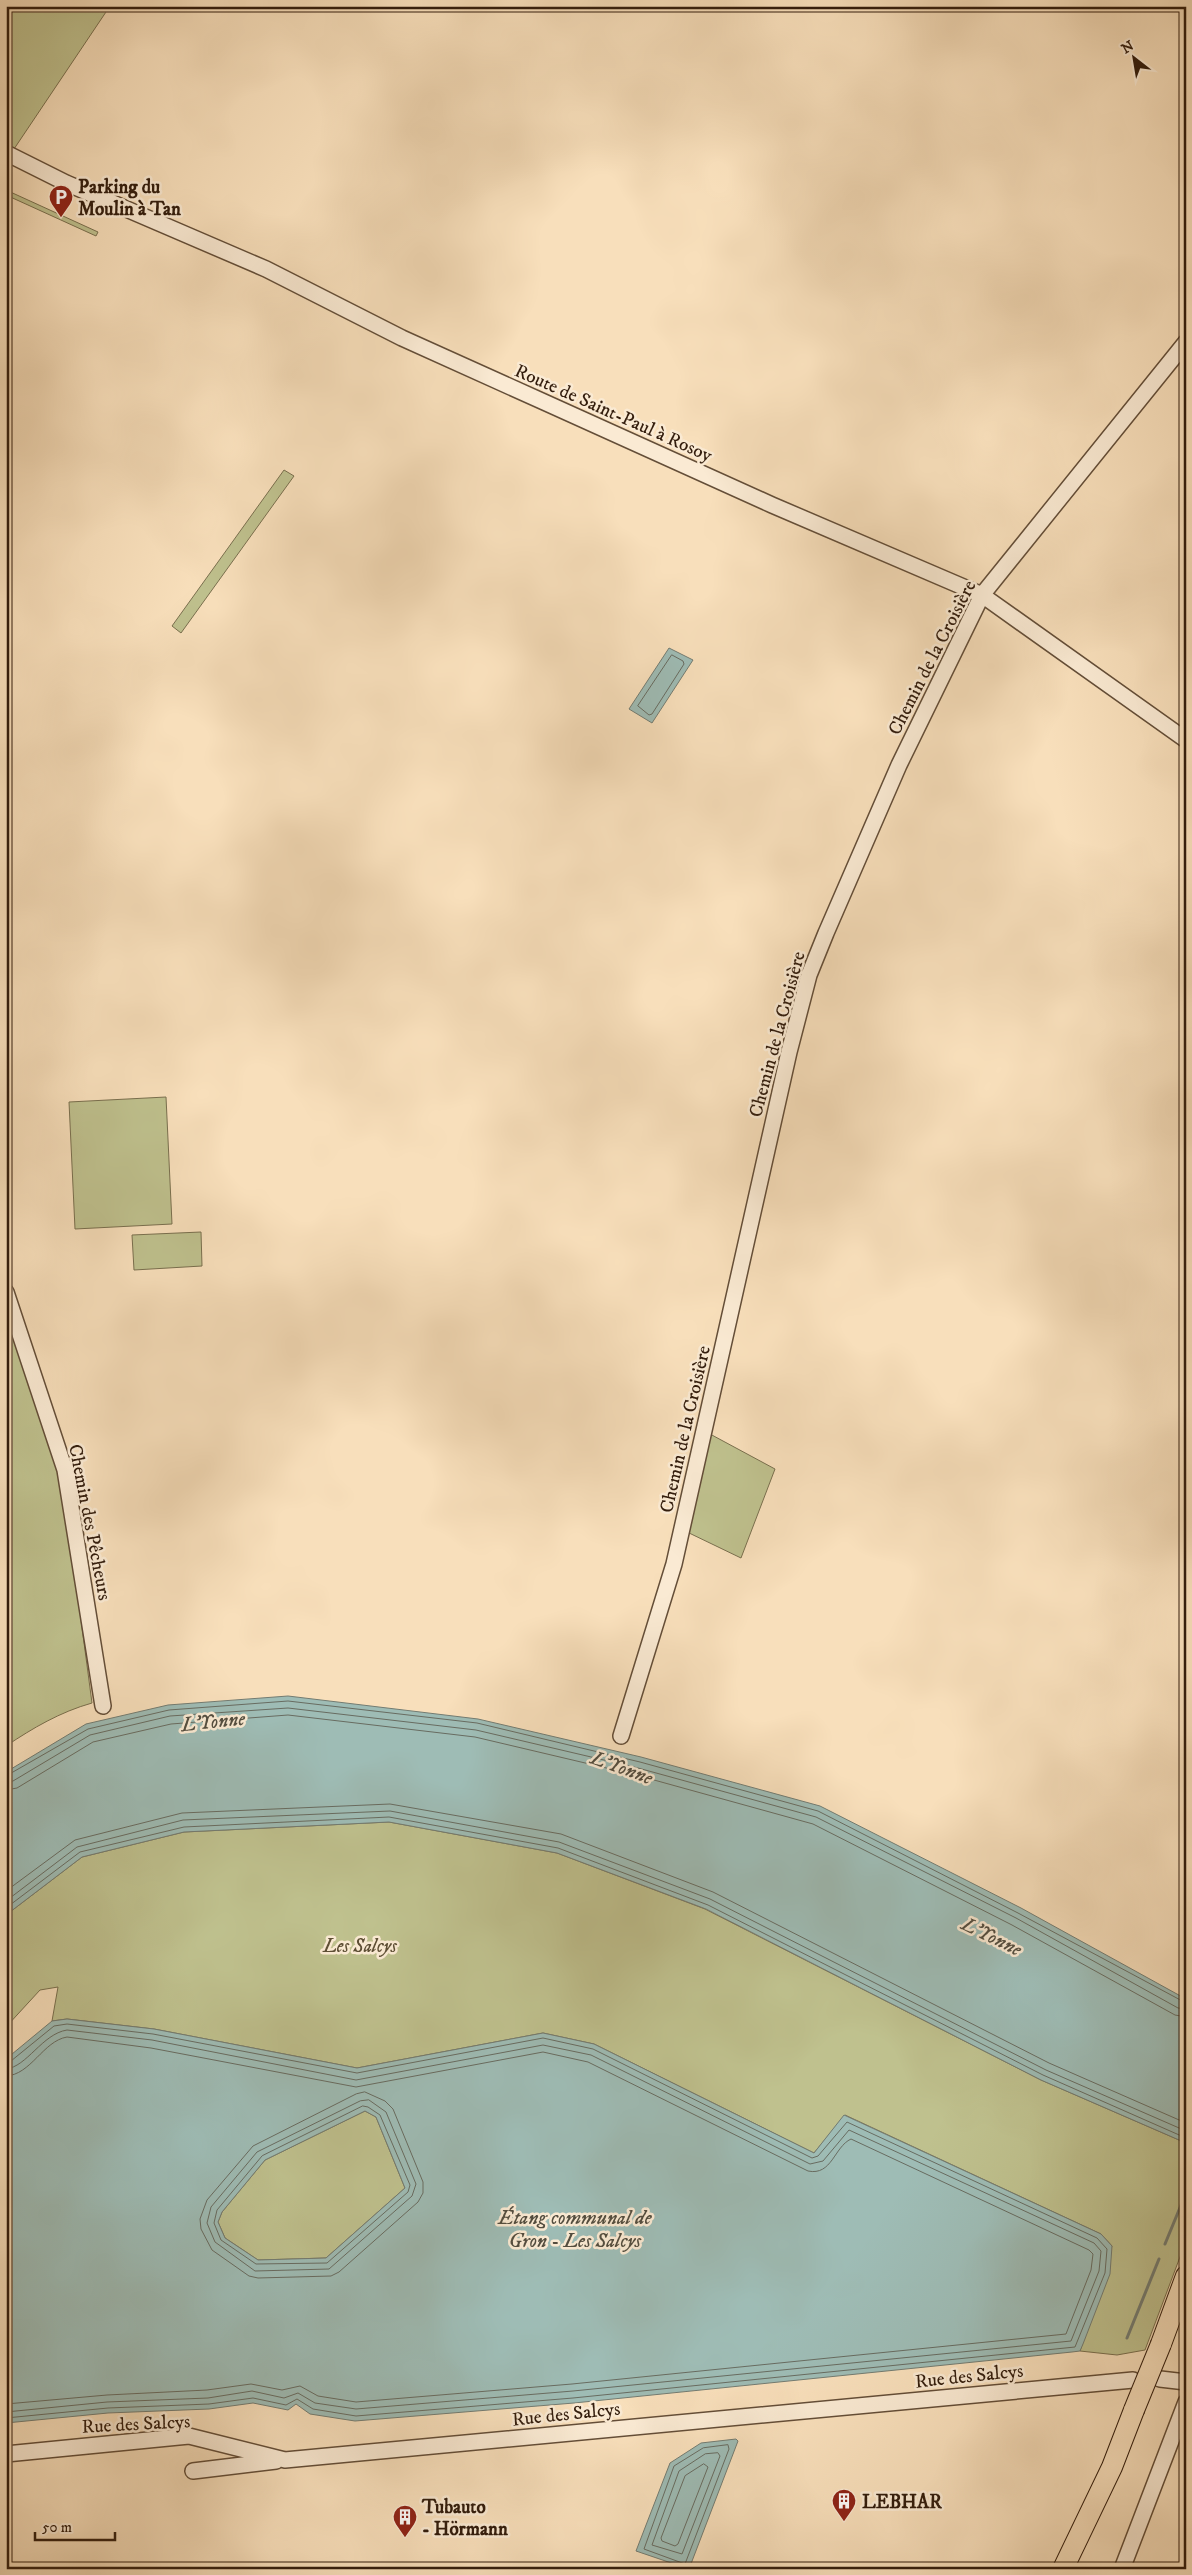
<svg xmlns="http://www.w3.org/2000/svg" width="1192" height="2575" viewBox="0 0 1192 2575" font-family="'IM FELL DW Pica',serif">
	<rect width="100%" height="100%" fill="#f8dfbb"/>
	<filter id="stains"><feTurbulence type="fractalNoise" baseFrequency=".004" numOctaves="4"/><feColorMatrix values="0 0 0 0 .2 0 0 0 0 .09 0 0 0 0 .02 0 0 0 .5 -.17"/></filter>
	<radialGradient id="worn" r=".72"><stop offset=".6" stop-color="#630" stop-opacity="0"/><stop offset="1" stop-color="#630" stop-opacity=".3"/></radialGradient>
	<path fill="#bfc18e" stroke="#796f4e" d="M6 6H110L14 149 6 145Z
		M6 190 98 232 96 236 6 195Z
		M284 470 294 476 181 633 172 626Z
		M166 1097 172 1224 75 1229 69 1102Z
		M201 1232 202 1266 134 1270 132 1235Z
		M6 1301 61 1469 92 1703C60 1712 33 1728 6 1746Z
		M710 1434 775 1469 741 1558 687 1532Z
		M389 1822 557 1853 705 1909 1041 2080 1186 2143V2241L1145 2350 1117 2355 1080 2351 1112 2246 1101 2234 845 2115 814 2153 594 2044 543 2033 357 2068 154 2029 67 2019 52 2021 58 1987 40 1990 6 2027V1915L82 1857 184 1832Z
		M365 2111 376 2117 405 2188 326 2258 258 2260 225 2238 218 2222 222 2212 265 2160Z"/>
	<path fill="#9ebcb5" stroke="#737c72" fill-rule="evenodd" d="M669 648 693 660 652 723 629 709Z
		M288 1696 478 1719 641 1757 820 1806 1021 1908 1186 1999V2143L1041 2080 706 1909 557 1853 389 1822 184 1832 82 1857 6 1915V1772L86 1724 168 1705Z
		M67 2019 154 2029 357 2068 543 2033 594 2044 814 2153 844 2115 1101 2234 1112 2246 1110 2274 1083 2344 1080 2351 1072 2352 574 2403 355 2421 310 2414 296 2404 288 2410 253 2403 209 2409 108 2413 6 2423V2059L52 2021ZM365 2111 376 2117 405 2188 326 2258 258 2260 225 2238 218 2222 222 2212 265 2160Z
		M736 2439 738 2441 689 2569 636 2551 670 2463 701 2443Z"/>
	<g fill="none" stroke-linecap="round" stroke-linejoin="round">
		<path stroke="#686c61" stroke-width="1" d="M672 655 683 661 684 664 652 714 649 715 638 706Z
			M6 1776 88 1729 169 1710 288 1701 477 1723 640 1762 818 1811 1018 1913 1186 2003
			M6 1783 13 1781 90 1735 170 1716 288 1708 476 1730 638 1768 816 1817 1016 1918 1178 2008 1186 2009
			M6 1790 17 1788 93 1742 171 1724 288 1715 475 1737 636 1775 813 1824 1012 1925 1175 2015 1186 2017
			M6 1891 75 1840 182 1813 390 1804 561 1834 713 1892 1049 2063 1186 2123
			M6 1901 77 1847 183 1820 390 1811 559 1842 710 1899 1046 2070 1186 2131
			M6 1908 80 1852 184 1827 389 1817 558 1848 708 1905 1043 2075 1186 2138
			M6 2062 11 2061 54 2026 67 2024 153 2034 357 2073 543 2038 593 2049 812 2158 818 2156 847 2122 1097 2238 1107 2249 1105 2273 1075 2347 573 2398 356 2416 313 2409 297 2399 286 2405 253 2398 209 2404 108 2408 6 2418
			M6 2069C27 2067 42 2034 67 2030L152 2040 356 2080 543 2045 591 2055 810 2164 823 2161 849 2130 1094 2243 1101 2251 1099 2271 1071 2341 573 2391 356 2409 315 2403 298 2393 284 2398 252 2391 208 2398 107 2402 6 2412
			M6 2076C31 2075 43 2041 67 2037L151 2048 356 2087 543 2052 588 2062 808 2171C832 2176 834 2147 851 2139L1089 2250 1093 2254 1091 2270 1066 2334 572 2384 356 2402 318 2396 300 2386 282 2390 251 2384 207 2390 107 2395 6 2404
			M365 2092 385 2101 393 2109 423 2182V2193L418 2202 339 2272 331 2276 258 2278 249 2276 212 2250 201 2229 200 2219 207 2200 253 2146 356 2094Z
			M369 2100 386 2112 416 2184 412 2196 329 2269 255 2271 215 2242 207 2223 211 2207 257 2152 360 2101Z
			M363 2106 368 2107 380 2115 410 2185 408 2192 327 2263 256 2264 221 2240 214 2223 217 2210 262 2156Z
			M728 2445 729 2449 685 2564 644 2549 674 2466 703 2448Z
			M718 2453 720 2456 682 2554 652 2545 679 2471 705 2454Z
			M704 2464 708 2467 678 2544 675 2546 662 2541 661 2538 685 2476Z"/>
		<path stroke="#737c72" stroke-width="3" d="M1165 2244 1186 2193
			M1127 2338 1159 2259"/>
		<defs>
			<path id="minor" d="M6 153 66 183 266 269 402 338 544 402 772 505 982 595 1186 740
				M6 1292 65 1470 103 1706
				M621 1736 674 1564 789 1052 809 975 826 933 899 765 982 595 1186 342
				M1160 2379 1186 2382
				M6 2454 189 2436 285 2460 1133 2380
				M193 2471 276 2461
				M1122 2569 1186 2402"/>
			<path id="major" d="M1161 2344 1186 2276
				M1063 2569 1112 2467 1134 2410"/>
		</defs>
		<use href="#minor" stroke="#644e38" stroke-width="18"/>
		<use href="#major" stroke="#331d0d" stroke-width="22"/>
		<use href="#minor" stroke="#faead3" stroke-width="15"/>
		<use href="#major" stroke="#f8dfbb" stroke-width="20"/>
		<defs>
			<path id="major-bridge" d="M1134 2410 1161 2344"/>
		</defs>
		<use href="#major-bridge" stroke="#331d0d" stroke-width="22" stroke-linecap="butt"/>
		<use href="#major-bridge" stroke="#f8dfbb" stroke-width="20"/>
	</g>
	<defs>
		<symbol id="parking-pin" viewBox="-11 -11 22 30"><path d="M0 17L-7.5 6A9.5 9.5 0 1 1 7.5 6Z" fill="#8f2418" stroke="#faead3"/><path d="M-3.5-5.5H1a3.5 3.5 0 0 1 0 7H-1V5.5H-3.5ZM-1-3.4V-.6H.8a1.4 1.4 0 0 0 0-2.8Z" fill="#fff"/></symbol>
		<symbol id="building-pin" viewBox="-11 -11 22 30"><path d="M0 17L-7.5 6A9.5 9.5 0 1 1 7.5 6Z" fill="#8f2418" stroke="#faead3"/><path d="M-4-6H4V6H1V3H-1V6H-4ZM-2.5-4.3h1.7v1.8h-1.7ZM.8-4.3h1.7v1.8H.8ZM-2.5-1h1.7V.8h-1.7ZM.8-1h1.7V.8H.8Z" fill="#fff"/></symbol>
	</defs>
	<g fill-rule="evenodd">
		<use href="#parking-pin" x="47" y="183" width="28" height="38"/>
		<use href="#building-pin" x="830" y="2487" width="28" height="38"/>
		<use href="#building-pin" x="391" y="2503" width="28" height="38"/>
	</g>
	<g text-anchor="middle" stroke-width="5" stroke-linejoin="round" paint-order="stroke">
		<g font-size="19" font-weight="bold" fill="#331d0d" stroke="#faead3" text-anchor="start">
			<text x="78" y="193">Parking du<tspan x="78" dy="22">Moulin à Tan</tspan></text>
			<text x="862" y="2508">LEBHAR</text>
			<text x="422" y="2513">Tubauto<tspan x="422" dy="22">- Hörmann</tspan></text>
		</g>
		<g font-size="19" fill="#331d0d" stroke="#faead3">
			<text transform="translate(614 412) rotate(24)" y="7">Route de Saint-Paul à Rosoy</text>
			<text transform="translate(931 657) rotate(-63)" y="7">Chemin de la Croisière</text>
			<text transform="translate(776 1034) rotate(-75)" y="7">Chemin de la Croisière</text>
			<text transform="translate(684 1429) rotate(-77)" y="7">Chemin de la Croisière</text>
			<text transform="translate(91 1522) rotate(79)" y="7">Chemin des Pêcheurs</text>
			<text transform="translate(969 2375) rotate(-6)" y="7">Rue des Salcys</text>
			<text transform="translate(566 2413) rotate(-6)" y="7">Rue des Salcys</text>
			<text transform="translate(136 2423) rotate(-3)" y="7">Rue des Salcys</text>
		</g>
		<g font-size="19" font-style="italic" fill="#5d4e34" stroke="#faead3">
			<text x="360" y="1952">Les Salcys</text>
		</g>
		<g font-size="20" font-style="italic" fill="#534d3f" stroke="#faead3">
			<text transform="translate(213 1721) rotate(-6)" y="7">L'Yonne</text>
			<text transform="translate(622 1767) rotate(20)" y="7">L'Yonne</text>
			<text transform="translate(992 1936) rotate(26)" y="7">L'Yonne</text>
			<text x="575" y="2224">Étang communal de<tspan x="575" dy="23">Gron - Les Salcys</tspan></text>
		</g>
	</g>
	<rect width="1192" height="2575" fill="none" stroke="#f8dfbb" stroke-width="25"/>
	<rect x="8" y="8" width="1177" height="2560" fill="none" stroke="#331d0d" stroke-width="2.5"/>
	<rect x="12" y="12" width="1167" height="2550" fill="none" stroke="#331d0d"/>
	<g transform="translate(1134 58) rotate(329)" stroke="#faead3" stroke-width="4" paint-order="stroke">
	<path d="M0-4L9 19L0 12L-9 19Z" fill="#331d0d"/>
	<text y="-8" font-size="14" font-weight="bold" text-anchor="middle" fill="#331d0d">N</text>
	</g>
	<path d="M35 2532v8h80v-8" fill="none" stroke="#331d0d" stroke-width="2.5"/>
	<text x="42" y="2532" font-size="15" fill="#331d0d" stroke="#faead3" stroke-width="4" paint-order="stroke">50 m</text>
	<rect width="100%" height="100%" filter="url(#stains)"/>
	<rect width="100%" height="100%" fill="url(#worn)"/>
</svg>
